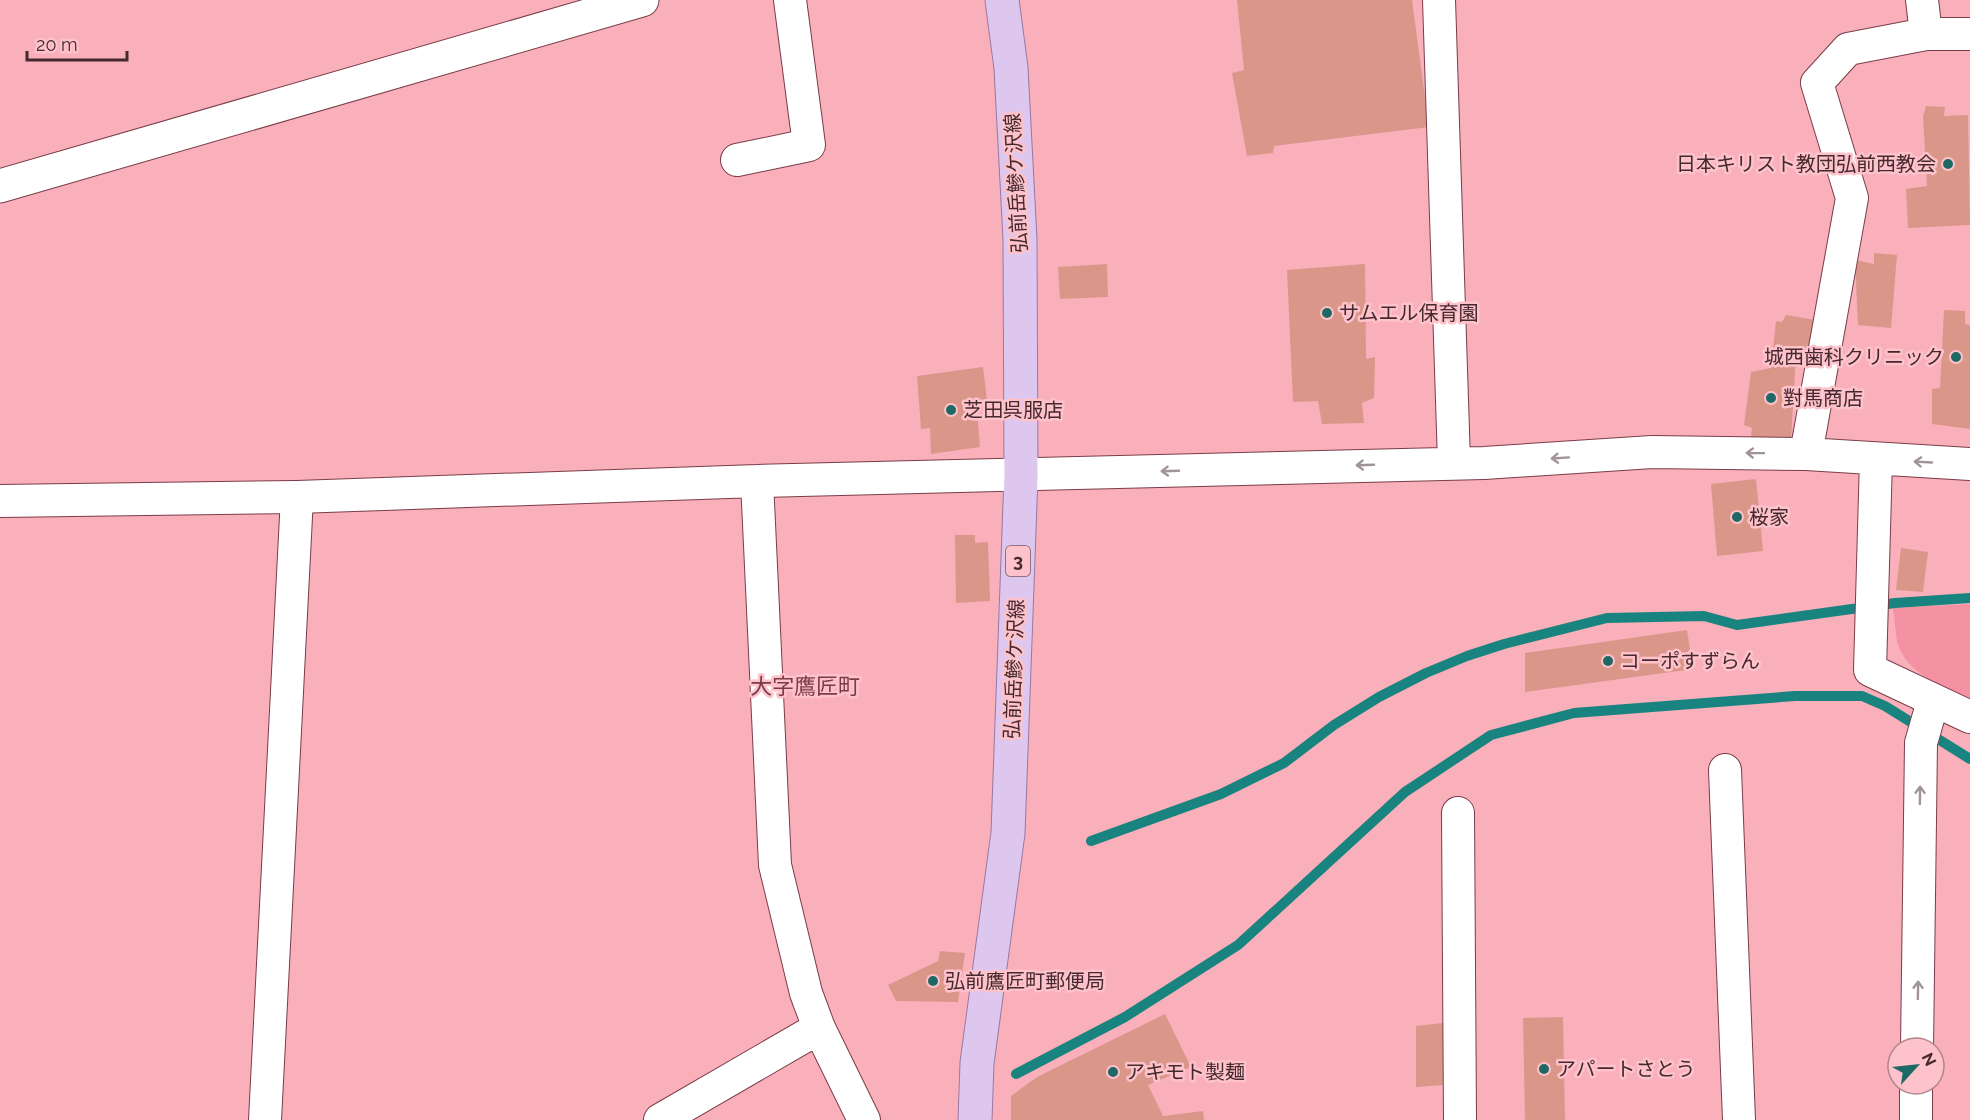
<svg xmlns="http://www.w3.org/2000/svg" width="1970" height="1120" viewBox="0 0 1970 1120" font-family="Raleway,'Noto Sans JP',sans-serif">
	<rect width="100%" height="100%" fill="#f9b0bb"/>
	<path fill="#f491a2" d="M1970 604V698C1943 686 1905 674 1897 641 1895 630 1895 619 1893 608Z"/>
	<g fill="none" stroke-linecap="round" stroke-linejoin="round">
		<path stroke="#19847f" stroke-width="10" d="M1091 841 1221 794 1284 763 1334 725 1379 697 1426 673 1467 656 1504 644 1607 618 1704 616 1737 625 1895 603 1970 598
			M1016 1074 1125 1017 1238 945 1405 792 1491 735 1574 713 1795 696H1862L1885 706 1970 759"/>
	</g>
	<path fill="#db968a" d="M1237 0H1412L1429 127 1274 146 1273 153 1247 156 1232 73 1244 70Z
		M1926 106 1945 107 1944 116 1968 115 1970 225 1908 228 1906 189 1927 186 1923 117Z
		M1874 253 1897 255 1891 328 1858 325 1855 260 1874 264Z
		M1107 264 1108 297 1060 299 1058 267Z
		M1365 264 1366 359 1375 357 1374 398 1362 403 1364 423 1322 424 1318 401 1293 402 1287 270Z
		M1944 310 1965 311V324L1970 325V429L1932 424V389L1940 388Z
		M1786 315 1821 321 1810 358 1796 355 1791 440 1751 438 1752 428 1744 425 1751 372 1771 368 1776 321 1782 322Z
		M983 367 988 409 977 411 980 447 931 454 930 428 921 429 917 376Z
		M1756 479 1763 551 1717 556 1711 484Z
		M955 535H975V543L988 542 990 601 956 603Z
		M1901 548 1928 552 1923 592 1896 590Z
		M1687 630 1693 669 1525 692V653Z
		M940 951 965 953 958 1002 896 1001 888 985 938 961Z
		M1165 1014 1191 1067 1148 1085 1163 1116 1203 1111 1204 1120H1011V1096L1037 1077Z
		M1563 1017 1565 1120H1525L1523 1018Z
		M1443 1023 1444 1085 1416 1087V1026Z"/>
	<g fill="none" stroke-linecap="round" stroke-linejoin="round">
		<defs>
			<path id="street" d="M1439 0 1454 462
				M1922 0 1926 34
				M737 160 809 145 790 0
				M1806 454 1852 198 1817 83 1848 49 1926 34H1970
				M1876 459 1870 670 1970 717
				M757 481 775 865 806 993 819 1028 864 1120
				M0 501 297 497 757 481 1484 463 1652 452 1806 454 1970 464
				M1725 770 1739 1120
				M1458 813 1460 1120
				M1917 1048 1921 743 1933 701
				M265 1120 297 497
				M660 1120 819 1028
				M1916 1120V1084"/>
			<path id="secondary" d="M0 186 642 0"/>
			<path id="primary" d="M975 1120 977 1063 1008 833 1021 476 1020 239 1011 68 1002 0"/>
		</defs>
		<use href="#street" stroke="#7a3d48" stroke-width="34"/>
		<use href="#secondary" stroke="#7a3d48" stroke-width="35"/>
		<use href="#primary" stroke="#9978a3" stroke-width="35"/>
		<use href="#street" stroke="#fff" stroke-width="32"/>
		<use href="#secondary" stroke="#fff" stroke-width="33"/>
		<use href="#primary" stroke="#ddc7ee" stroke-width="33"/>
	</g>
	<defs><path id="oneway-shaft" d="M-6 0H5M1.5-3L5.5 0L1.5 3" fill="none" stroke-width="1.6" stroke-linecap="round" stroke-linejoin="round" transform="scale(1.5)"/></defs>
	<g stroke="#a29496">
		<use href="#oneway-shaft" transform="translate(1755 453) rotate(-179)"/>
		<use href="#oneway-shaft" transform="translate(1560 458) rotate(176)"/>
		<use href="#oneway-shaft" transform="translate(1923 462) rotate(-177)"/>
		<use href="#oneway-shaft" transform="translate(1365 465) rotate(178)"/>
		<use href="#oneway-shaft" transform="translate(1170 471) rotate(178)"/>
		<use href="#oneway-shaft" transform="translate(1920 795) rotate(-89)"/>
		<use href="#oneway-shaft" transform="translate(1918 990) rotate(-89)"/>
	</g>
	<g fill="#1e6965" stroke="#fdc2ca" stroke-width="2">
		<circle cx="1948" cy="164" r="6"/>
		<circle cx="1327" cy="313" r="6"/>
		<circle cx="1956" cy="357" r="6"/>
		<circle cx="1771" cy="398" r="6"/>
		<circle cx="951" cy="410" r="6"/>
		<circle cx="1737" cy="517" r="6"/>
		<circle cx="1608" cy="661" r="6"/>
		<circle cx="933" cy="981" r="6"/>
		<circle cx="1544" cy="1069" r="6"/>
		<circle cx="1113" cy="1072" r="6"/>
	</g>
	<g text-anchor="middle" stroke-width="5" stroke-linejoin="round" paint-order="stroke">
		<rect fill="#fdc2ca" stroke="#7c575d" stroke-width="1.5" x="1006" y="546" width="24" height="30" rx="4.5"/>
		<g font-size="18" font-weight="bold" fill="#45292e">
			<text x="1018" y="567">3</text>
		</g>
		<g font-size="20" fill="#45292e" stroke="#fdc2ca" text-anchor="start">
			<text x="1936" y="171" text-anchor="end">日本キリスト教団弘前西教会</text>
			<text x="1339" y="320">サムエル保育園</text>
			<text x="1944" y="364" text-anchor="end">城西歯科クリニック</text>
			<text x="1783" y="405">對馬商店</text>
			<text x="963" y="417">芝田呉服店</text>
			<text x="1749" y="524">桜家</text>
			<text x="1620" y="668">コーポすずらん</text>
			<text x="945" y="988">弘前鷹匠町郵便局</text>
			<text x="1556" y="1076">アパートさとう</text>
			<text x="1125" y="1079">アキモト製麺</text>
		</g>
		<g font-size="20" fill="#45292e" stroke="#fdc2ca">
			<text transform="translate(1016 183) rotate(-93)" y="7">弘前岳鰺ケ沢線</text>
			<text transform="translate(1014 669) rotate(-88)" y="7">弘前岳鰺ケ沢線</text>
		</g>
		<g font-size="22" fill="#7a3c48" stroke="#fdc2ca">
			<text x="805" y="694">大字鷹匠町</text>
		</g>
	</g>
	<g transform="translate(1916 1066) rotate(63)"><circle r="28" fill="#fdc2ca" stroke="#b3858c" stroke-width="1.5"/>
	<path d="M0-4.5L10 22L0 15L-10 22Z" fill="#1e6965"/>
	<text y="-9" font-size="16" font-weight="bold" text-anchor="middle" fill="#45292e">N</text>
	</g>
	<path d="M27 51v9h100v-9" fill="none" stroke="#45292e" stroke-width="3"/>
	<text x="36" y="51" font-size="18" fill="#45292e" stroke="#fdc2ca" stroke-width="4.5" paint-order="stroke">20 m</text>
</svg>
